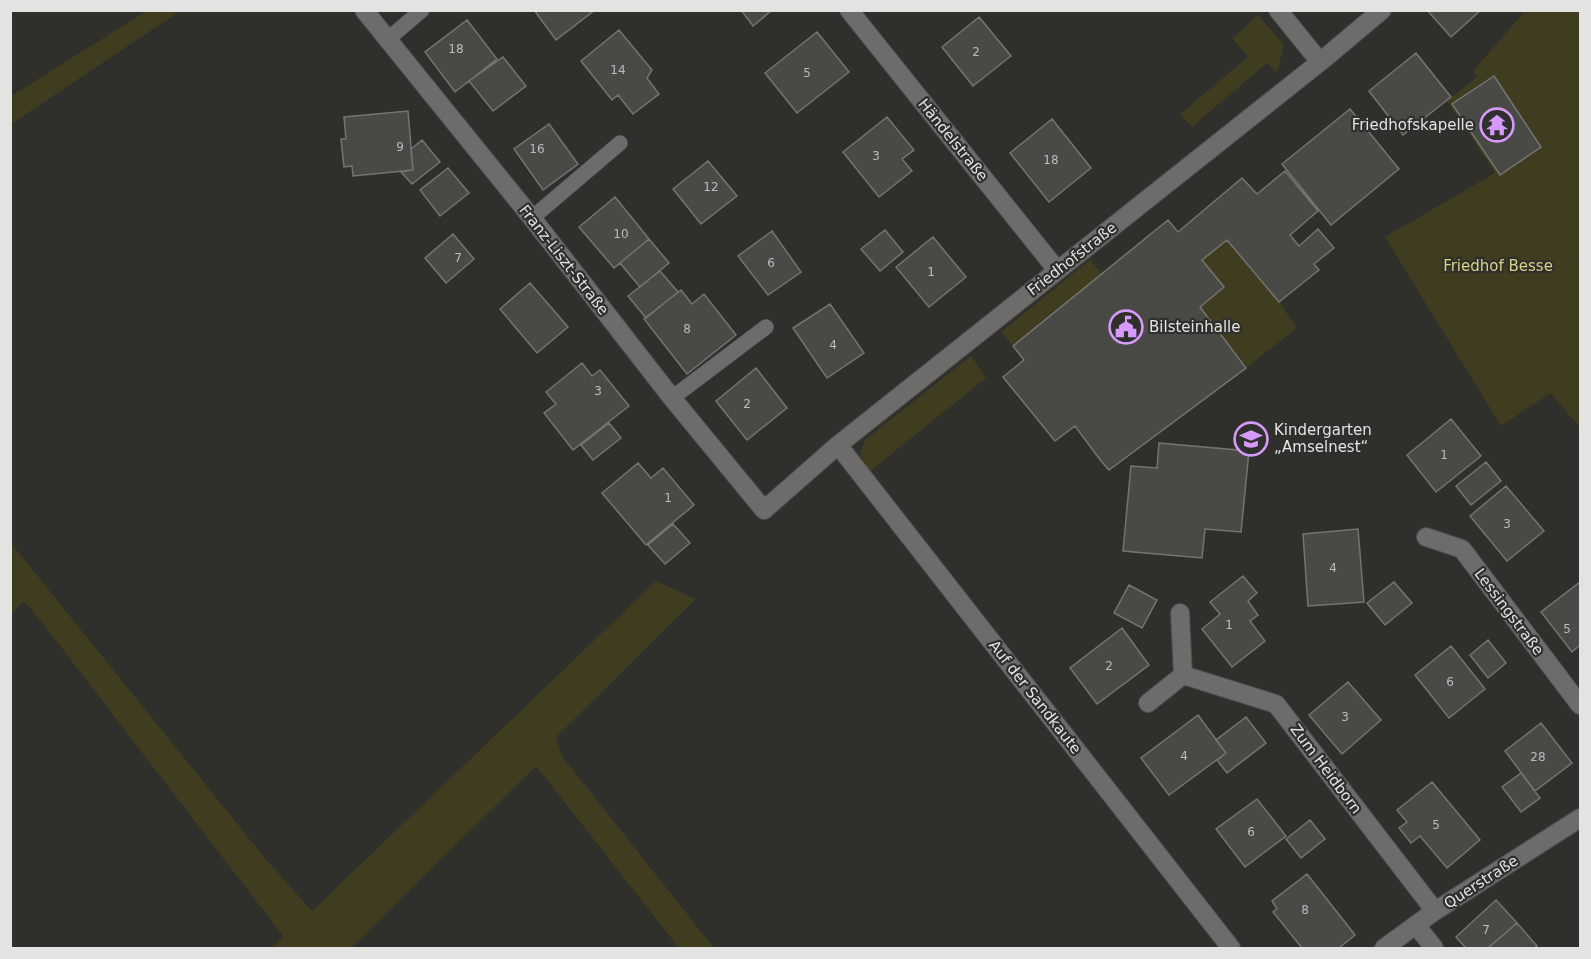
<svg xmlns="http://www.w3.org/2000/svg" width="1591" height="959" viewBox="0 0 1591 959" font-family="'DejaVu Sans',sans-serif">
	<rect width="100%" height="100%" fill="#2f2f2c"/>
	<path fill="#403c20" d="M148 10 180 11 11 124V96Z
		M1525 11H1580V428L1551 393 1501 426 1385 237 1495 173 1447 101 1477 77 1473 71Z
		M1258 15 1284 45 1277 73 1267 63 1192 127 1180 114 1248 57 1232 38Z
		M1227 240 1279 302 1297 328 1246 368 1200 307 1224 287 1202 260Z
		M1090 260 1102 274 1013 346 1001 332Z
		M971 356 986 378 869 472 865 467 860 455 865 440Z
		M11 543 264 857 312 911 656 581 696 599 556 737 562 756 714 948H679L536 766 351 948H272L283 936 44 625 24 601 11 614Z"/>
	<path fill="#494946" stroke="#757471" stroke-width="1.5" d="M534 10H595L556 40Z
		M741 10H772L753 26Z
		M1427 10H1481L1451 37Z
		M979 17 1011 56 973 86 942 47Z
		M467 20 497 59 455 92 425 52Z
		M619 30 652 70 647 78 659 94 633 114 618 95 612 100 581 61Z
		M817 32 849 72 797 113 765 73Z
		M1416 53 1451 97 1403 135 1369 91Z
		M503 57 526 86 493 111 469 81Z
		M1494 76 1541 147 1500 175 1452 104Z
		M1350 109 1399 169 1331 225 1282 164Z
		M408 111 413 170 353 176 352 166 344 167 341 139H346L344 117Z
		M887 117 914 150 902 159 912 171 879 197 843 152Z
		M1052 119 1091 168 1049 202 1010 153Z
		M549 124 578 164 543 190 514 149Z
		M422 140 440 162 412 184 401 172 413 170 411 149Z
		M708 161 737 196 701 224 673 189Z
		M448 168 469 193 440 216 420 190Z
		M1285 171 1318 211 1290 235 1299 246 1318 229 1334 248 1314 264 1319 270 1279 302 1227 240 1202 260 1224 287 1200 307 1246 368 1109 470 1101 461 1075 426 1055 441 1003 377 1024 360 1013 346 1168 220 1178 232 1242 178 1257 194Z
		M615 197 649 239 614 268 579 227Z
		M885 230 903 252 880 271 861 249Z
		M772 231 801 272 768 295 738 256Z
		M453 234 474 259 446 283 425 258Z
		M933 237 966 277 929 307 896 267Z
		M649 239 669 263 640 287 620 263Z
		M660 271 678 292 646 318 628 296Z
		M530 283 568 327 537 353 500 309Z
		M681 290 692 304 704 294 736 335 687 374 644 319Z
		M830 304 864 353 827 378 793 328Z
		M582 363 592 376 600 370 629 406 573 450 544 413 556 404 546 392Z
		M756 368 787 408 747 440 716 401Z
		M1451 419 1481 456 1436 492 1407 455Z
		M609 423 621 438 593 460 581 445Z
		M1159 443 1249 451 1241 532 1205 529 1202 558 1123 551 1131 466 1157 468Z
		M1486 462 1501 481 1471 505 1456 486Z
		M638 463 651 478 663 468 694 505 646 545 602 493Z
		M1506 486 1544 531 1507 561 1470 516Z
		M673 524 690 543 665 564 648 545Z
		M1358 529 1364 602 1308 606 1303 534Z
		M1243 576 1257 593 1248 601 1258 615 1250 621 1265 641 1232 667 1202 629 1220 614 1210 602Z
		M1394 582 1412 603 1385 625 1367 603Z
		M1580 582V645L1572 652 1541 612Z
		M1129 585 1157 600 1142 628 1114 613Z
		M1122 628 1149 665 1097 704 1070 668Z
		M1488 640 1506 663 1488 678 1470 655Z
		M1451 646 1485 689 1449 718 1415 675Z
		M1348 682 1381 720 1342 754 1309 715Z
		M1198 715 1226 753 1169 795 1141 758Z
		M1246 717 1266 743 1227 773 1217 760 1226 753 1216 740Z
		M1541 723 1572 763 1535 791 1505 751Z
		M1521 773 1540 798 1521 812 1502 787Z
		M1432 782 1480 840 1447 868 1420 836 1411 843 1399 828 1407 822 1397 810Z
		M1257 799 1286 836 1245 867 1216 829Z
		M1310 820 1325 839 1301 858 1286 839Z
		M1307 874 1355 935 1339 948H1302L1273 912 1277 909 1272 901Z
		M1496 900 1517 923 1488 948H1466L1456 937Z
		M1517 923 1537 946 1534 948H1488Z"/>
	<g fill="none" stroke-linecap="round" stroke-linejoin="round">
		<defs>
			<path id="service" d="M387 40 422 10
				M532 218 620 143
				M672 398 766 327"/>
			<path id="minor" d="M364 10 532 218 672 398 764 510 838 445 1320 62 1382 10
				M849 10 1057 270
				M1278 10 1320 62
				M838 445 1231 948
				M1426 537 1462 549 1580 705
				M1180 613 1183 675
				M1148 703 1183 675 1276 704 1435 911
				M1416 925 1434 948
				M1384 948 1435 911 1580 818"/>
		</defs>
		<use href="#service" stroke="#4c4c49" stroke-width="16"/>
		<use href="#minor" stroke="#4c4c49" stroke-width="20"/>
		<use href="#service" stroke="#6d6c6a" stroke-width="15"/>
		<use href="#minor" stroke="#6d6c6a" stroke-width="18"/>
	</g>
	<defs>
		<symbol id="temple-ring" viewBox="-11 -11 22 22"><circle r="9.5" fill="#2f2f2c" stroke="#d69bfa" stroke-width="1.5"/><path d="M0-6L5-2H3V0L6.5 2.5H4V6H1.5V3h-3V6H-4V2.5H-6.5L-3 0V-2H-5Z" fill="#d69bfa"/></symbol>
		<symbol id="civic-ring" viewBox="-11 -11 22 22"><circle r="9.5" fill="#2f2f2c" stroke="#d69bfa" stroke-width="1.5"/><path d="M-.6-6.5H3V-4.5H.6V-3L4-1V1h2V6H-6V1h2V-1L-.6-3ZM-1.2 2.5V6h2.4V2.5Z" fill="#d69bfa"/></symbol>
		<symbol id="school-ring" viewBox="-11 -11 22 22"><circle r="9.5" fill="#2f2f2c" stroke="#d69bfa" stroke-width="1.5"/><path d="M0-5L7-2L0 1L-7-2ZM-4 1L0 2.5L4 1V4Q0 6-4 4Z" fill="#d69bfa"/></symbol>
	</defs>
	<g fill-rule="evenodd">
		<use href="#temple-ring" x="1478" y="106" width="38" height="38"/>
		<use href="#civic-ring" x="1107" y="308" width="38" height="38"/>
		<use href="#school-ring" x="1232" y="420" width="38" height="38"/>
	</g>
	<g text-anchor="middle" stroke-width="4.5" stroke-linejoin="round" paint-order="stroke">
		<g font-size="12" fill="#bcbcba">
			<text x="456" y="53">18</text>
			<text x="976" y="56">2</text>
			<text x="618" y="74">14</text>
			<text x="807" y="77">5</text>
			<text x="400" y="151">9</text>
			<text x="537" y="153">16</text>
			<text x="876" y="160">3</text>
			<text x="1051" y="164">18</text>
			<text x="711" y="191">12</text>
			<text x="621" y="238">10</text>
			<text x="458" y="262">7</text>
			<text x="771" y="267">6</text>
			<text x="931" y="276">1</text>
			<text x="687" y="333">8</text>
			<text x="833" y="349">4</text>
			<text x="598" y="395">3</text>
			<text x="747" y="408">2</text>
			<text x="1444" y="459">1</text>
			<text x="668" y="502">1</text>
			<text x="1507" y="528">3</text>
			<text x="1333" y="572">4</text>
			<text x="1229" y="629">1</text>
			<text x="1567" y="633">5</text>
			<text x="1109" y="670">2</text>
			<text x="1450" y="686">6</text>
			<text x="1345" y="721">3</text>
			<text x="1184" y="760">4</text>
			<text x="1538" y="761">28</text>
			<text x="1436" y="829">5</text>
			<text x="1251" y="836">6</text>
			<text x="1305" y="914">8</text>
			<text x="1486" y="934">7</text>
		</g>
		<g font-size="15" fill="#e3e3e1" stroke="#2f2f2c" text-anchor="start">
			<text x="1474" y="130" text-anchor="end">Friedhofskapelle</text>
			<text x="1149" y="332">Bilsteinhalle</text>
			<text x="1274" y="435">Kindergarten<tspan x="1274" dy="17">„Amselnest“</tspan></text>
		</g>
		<g font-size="15" fill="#e3e3e1" stroke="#2f2f2c">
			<text transform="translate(953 140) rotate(51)" y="5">Händelstraße</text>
			<text transform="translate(1072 259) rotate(-38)" y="5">Friedhofstraße</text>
			<text transform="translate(564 260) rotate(52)" y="5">Franz-Liszt-Straße</text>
			<text transform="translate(1509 612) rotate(53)" y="5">Lessingstraße</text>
			<text transform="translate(1035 697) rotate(52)" y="5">Auf der Sandkaute</text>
			<text transform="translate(1326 769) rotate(53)" y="5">Zum Heidborn</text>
			<text transform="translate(1481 882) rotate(-33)" y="5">Querstraße</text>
		</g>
		<g font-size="15" fill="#dbd187" stroke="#2f2f2c">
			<text x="1498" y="271">Friedhof Besse</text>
		</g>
	</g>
	<rect width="1591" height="959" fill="none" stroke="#e3e3e1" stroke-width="24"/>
</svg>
